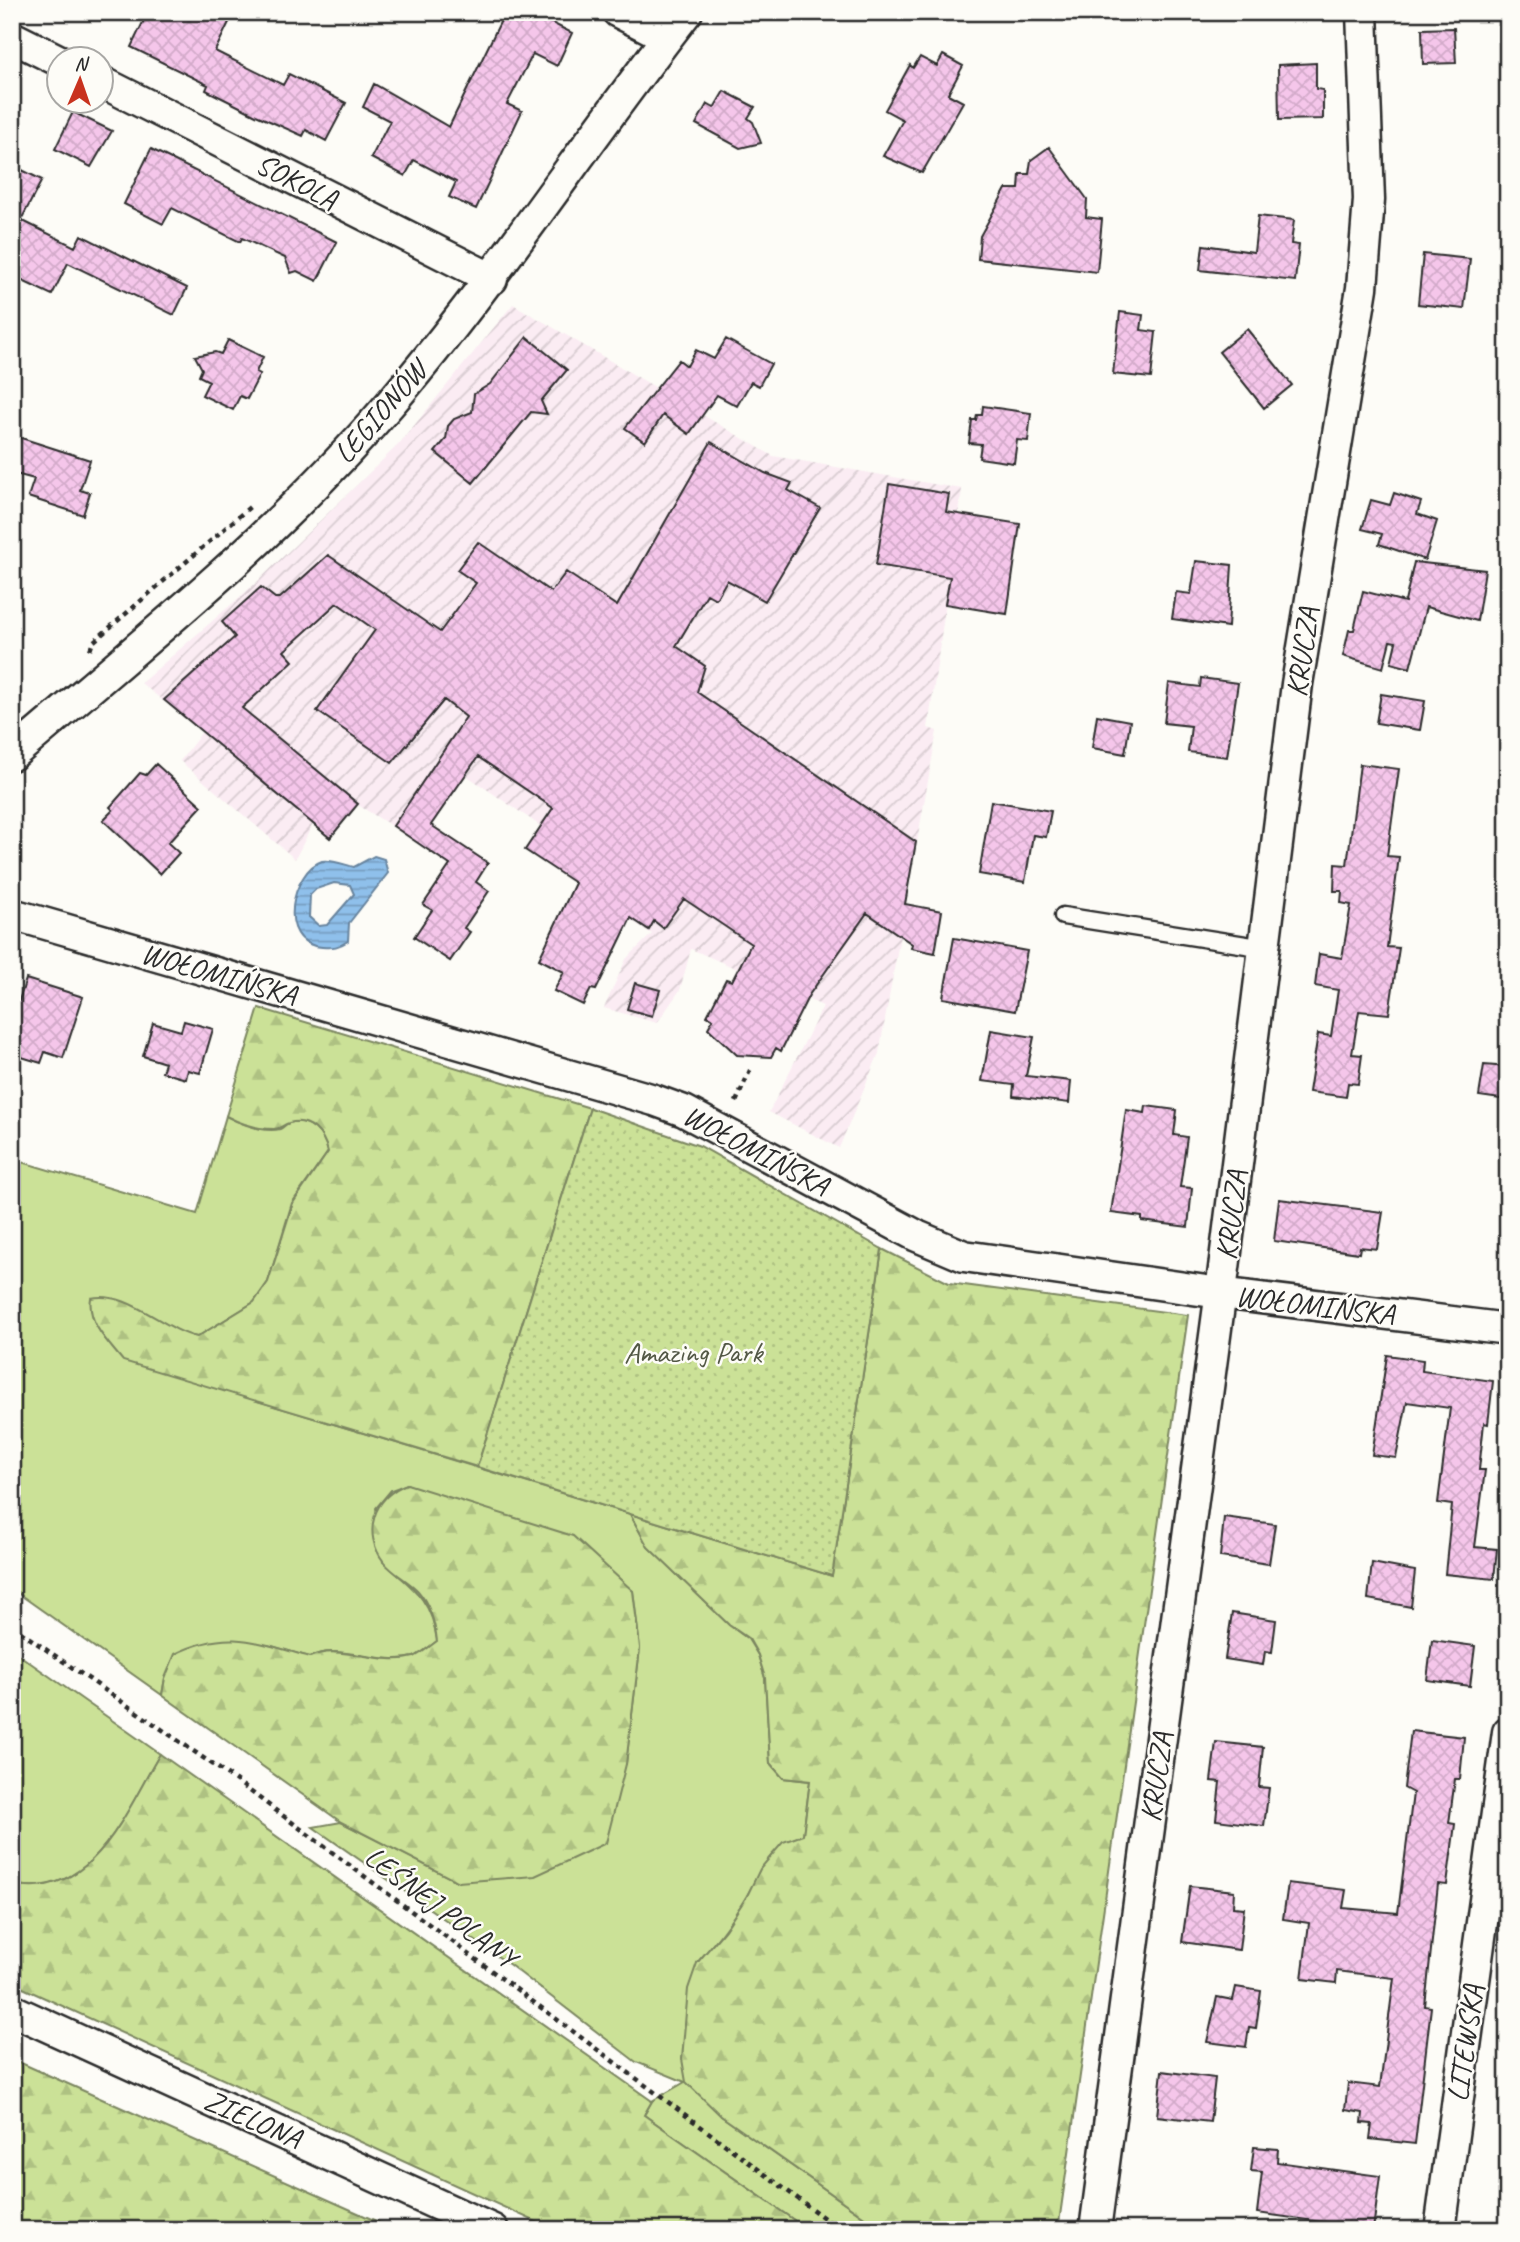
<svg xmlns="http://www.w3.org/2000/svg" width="1520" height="2242" viewBox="0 0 1520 2242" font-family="Caveat,sans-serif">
	<defs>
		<pattern id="industrial-furrows" width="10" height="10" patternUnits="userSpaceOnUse" patternTransform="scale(1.75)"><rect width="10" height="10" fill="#fbecf3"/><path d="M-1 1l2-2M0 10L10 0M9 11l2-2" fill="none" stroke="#d7cbd0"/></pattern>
		<pattern id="forest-firs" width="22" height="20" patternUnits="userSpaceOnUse" patternTransform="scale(1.75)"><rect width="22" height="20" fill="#cbe197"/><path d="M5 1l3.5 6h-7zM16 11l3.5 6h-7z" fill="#aec182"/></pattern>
		<pattern id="park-dots" width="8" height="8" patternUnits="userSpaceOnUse" patternTransform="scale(1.75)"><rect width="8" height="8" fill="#cbe197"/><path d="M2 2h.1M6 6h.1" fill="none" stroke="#aec182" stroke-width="1.8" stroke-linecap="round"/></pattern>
		<pattern id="water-rules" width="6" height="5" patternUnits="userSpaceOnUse" patternTransform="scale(1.75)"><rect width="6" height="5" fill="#8fc0eb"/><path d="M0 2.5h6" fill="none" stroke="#759cbf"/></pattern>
		<pattern id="building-cross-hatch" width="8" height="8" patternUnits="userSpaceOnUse" patternTransform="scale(1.75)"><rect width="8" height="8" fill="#f5c6ea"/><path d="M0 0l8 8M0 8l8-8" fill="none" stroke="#d2aac9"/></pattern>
	</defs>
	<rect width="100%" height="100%" fill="#fdfcf7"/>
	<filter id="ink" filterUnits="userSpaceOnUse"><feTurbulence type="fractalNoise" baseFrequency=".0143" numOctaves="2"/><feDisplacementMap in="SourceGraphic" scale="14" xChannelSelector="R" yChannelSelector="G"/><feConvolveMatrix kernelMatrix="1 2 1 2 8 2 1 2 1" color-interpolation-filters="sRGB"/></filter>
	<g filter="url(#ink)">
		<path fill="url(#industrial-furrows)" d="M513 304 773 456 962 489 928 728 937 731 879 1053 839 1148 769 1112 823 1006 691 949 680 990 657 1023 604 1008 626 959 652 934 558 872 574 849 466 775 419 843 358 805 330 838 313 824 295 859 180 761 202 732 141 683 257 582 399 444Z"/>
		<path fill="#cbe197" stroke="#7b8661" stroke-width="2" d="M226 1116C240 1123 264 1133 280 1129 283 1128 285 1124 289 1123 310 1117 324 1134 328 1152L292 1203 268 1282 254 1302 197 1337 183 1334 156 1319 92 1298C87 1323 108 1342 123 1360L630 1514 648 1547 729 1625 748 1639 758 1655 765 1678 770 1763 783 1778 810 1781 803 1835C764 1849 761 1875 740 1907 727 1927 713 1945 697 1963L721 2116 883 2230H808L644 2115 652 2101 685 2082 636 2062 510 1965 313 1827 341 1822 459 1882 626 1764 640 1648 633 1591 407 1484 391 1490 376 1508 383 1562C413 1588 432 1599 437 1641 430 1646 422 1654 414 1657 380 1666 337 1642 310 1657L268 1645 165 1678 162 1695 12 1589V1159L197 1214Z
			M12 1650 160 1754C126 1811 93 1902 12 1884Z"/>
		<path fill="url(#forest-firs)" stroke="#7b8661" stroke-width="2" d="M259 1008 590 1108 477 1467 123 1361C108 1342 87 1323 91 1298 128 1290 162 1329 197 1337L254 1302 268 1282 293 1203 328 1152C324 1134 310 1117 289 1123 282 1125 281 1129 274 1129 256 1129 241 1124 226 1116Z
			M882 1249 949 1283 1188 1315 1058 2230H883L721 2116 686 2082 682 2059 688 1989 697 1963 725 1930 747 1896 760 1869 783 1842 803 1835 810 1781 783 1778 770 1763 765 1678 758 1655 749 1639 729 1625 648 1547 630 1514 832 1576Z
			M407 1484 573 1536 633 1591 640 1648 626 1764 606 1843 535 1876 458 1882 341 1822 162 1695 165 1678 175 1654C228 1628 256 1642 310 1657 338 1643 380 1666 414 1657 421 1654 430 1646 437 1641 435 1623 430 1605 418 1591 408 1580 393 1574 384 1562 361 1533 374 1496 407 1484Z
			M160 1754 652 2101 644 2115 808 2230H554L12 1983V1884C93 1902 126 1810 160 1754Z
			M12 2059 376 2221 394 2230H12Z"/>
		<path fill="url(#park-dots)" stroke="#7b8661" stroke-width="2" d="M590 1108 700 1146 882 1249 832 1576 477 1467Z"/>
		<path fill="url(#water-rules)" stroke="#67849e" stroke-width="2" fill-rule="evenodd" d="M374 856 384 859 388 873 349 923 348 941C339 947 333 948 322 947 274 943 293 870 322 861 331 859 345 865 354 867ZM334 883 350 885 354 894 327 925 319 926 309 917 310 895 316 889Z"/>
		<path fill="url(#building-cross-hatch)" stroke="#2b2b2b" stroke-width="2" d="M148 12H234L215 51 283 85 289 74 346 103 326 141 306 130 303 136 256 115 206 90 208 85 131 47Z
			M505 12H530L572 33 557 66 533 54 507 104 522 111 476 209 449 197 456 182 414 160 405 176 371 158 390 121 363 107 374 84 449 127Z
			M1454 28 1456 63 1423 64 1422 29Z
			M943 55 963 66 948 94 963 102 922 173 883 156 903 120 885 110 910 65 913 68 920 57 937 66Z
			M1316 63V89L1323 90V119L1279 120 1278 65Z
			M724 91 755 107 748 118 753 122 761 143 740 148 696 124 707 104 714 108Z
			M73 112 112 131 91 167 55 149Z
			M1049 147 1087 199 1086 217 1102 219 1097 272 978 259 980 236 1006 189H1019L1020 174H1029L1031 160Z
			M151 149 337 242 317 281 297 271 291 273 285 258 242 238 240 242 172 208 163 224 124 204Z
			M12 165 42 180 21 220 75 247 81 235 187 288 174 315 68 263 52 295 12 276Z
			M1258 216 1294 220 1291 244 1299 245 1295 281 1200 270 1203 245 1254 252Z
			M1423 254 1470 259 1464 309 1418 304Z
			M1120 312 1143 315 1141 330 1156 332 1151 378 1113 374Z
			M1247 329 1292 385 1264 408 1219 352Z
			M527 337 567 370 541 401 547 414 531 412 473 483 435 452 446 439 448 426 454 419 472 412 474 394 490 384Z
			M726 339 771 364 759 386 751 382 737 406 717 395 689 434 663 415 645 442 625 428 679 360 687 366 696 350 714 359Z
			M228 340 263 357 256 372 260 374 247 399 240 396 233 410 202 395 209 381 199 376 202 369 195 356 215 352 221 354Z
			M983 406 1031 413 1028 441 1017 440 1014 463 979 458 981 444 969 443 972 420H976L977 415H982Z
			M12 435 90 460 80 490 90 493 83 515 28 497 34 479 12 473Z
			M711 442 765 473 792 483 788 490 820 508 765 601 727 580 716 599 707 594 676 646 705 666 697 692 916 842 905 904 942 911 935 953 911 948 912 944 867 913 809 995 781 1051 776 1048 771 1057 737 1055 708 1028 713 1019 707 1016 726 979 732 981 751 944 684 899 663 928 654 921 649 930 631 918 596 990 591 989 583 1005 554 991 564 972 539 959 575 883 525 850 553 808 478 757 431 825 488 863 476 882 489 891 464 928 470 932 450 961 414 937 432 910 423 905 450 865 393 826 466 717 444 700 392 763 317 711 375 630 337 603 284 651 293 661 242 708 358 804 330 838 164 700 235 637 222 622 261 587 275 598H280L328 555 440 632 476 583 457 570 478 542 551 592 566 572 617 606Z
			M889 484 949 494 946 512 1020 524 1007 614 945 604 950 577 876 565Z
			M1394 493 1421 502 1417 514 1437 521 1425 560 1379 544 1382 534 1362 529 1371 500 1390 505Z
			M1196 561 1232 565 1228 627 1172 619 1176 592 1191 594Z
			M1414 562 1485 570 1477 621 1426 607 1410 668 1391 663 1396 642 1390 641 1383 668 1343 656 1349 630H1354L1363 591 1405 602Z
			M1201 678 1238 683 1227 757 1188 752 1191 726 1164 723 1169 683 1200 687Z
			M1381 694 1425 701 1420 730 1376 723Z
			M1097 715 1130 721 1125 754 1092 748Z
			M156 764 202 806 168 843 179 853 160 874 103 820 113 810 110 807 140 773 146 775Z
			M1360 764 1399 769 1387 856 1399 857 1387 947 1399 948 1389 1014 1359 1011 1352 1054 1362 1055 1358 1084 1348 1083 1346 1097 1309 1092 1318 1034 1331 1036 1338 990 1315 986 1319 954 1342 958 1351 905 1341 903 1342 891H1334L1335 864 1347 865Z
			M991 801 1051 811 1046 837 1033 835 1025 882 979 874Z
			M954 938 1027 951 1015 1011 943 998Z
			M26 979 83 997 63 1058 45 1052 41 1063 12 1054V1022Z
			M635 983 660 990 652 1016 627 1009Z
			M184 1021 213 1029 200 1073 188 1070 186 1079 162 1072 165 1063 143 1056 153 1023 181 1031Z
			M991 1030 1034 1037 1026 1076 1071 1081 1069 1103 1013 1096 1014 1085 982 1081Z
			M1484 1065 1508 1067V1100L1479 1096Z
			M1146 1106 1177 1110 1174 1135 1187 1137 1180 1187 1192 1188 1188 1227 1142 1221V1217L1111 1213 1126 1110 1145 1113Z
			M1279 1199 1383 1212 1377 1249 1360 1247 1359 1253 1274 1241Z
			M1387 1355 1423 1360 1422 1371 1493 1381 1488 1424 1484 1423 1479 1470H1485L1475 1547 1497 1549 1494 1579 1445 1574 1452 1505 1438 1503 1450 1408 1407 1402 1396 1458 1372 1455Z
			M1224 1517 1275 1524 1269 1564 1220 1557Z
			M1372 1563 1415 1571 1411 1607 1368 1599Z
			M1232 1613 1276 1620 1272 1652 1265 1651 1263 1665 1225 1659Z
			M1432 1640 1475 1646 1470 1686 1427 1680Z
			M1411 1731 1464 1737 1460 1779H1455L1449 1823 1455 1824 1447 1885 1438 1884 1425 2006 1431 2007 1415 2144 1370 2139 1372 2124 1362 2123 1363 2113 1345 2110 1348 2083 1380 2087 1394 1978 1337 1971 1336 1983 1302 1979 1309 1923 1283 1919 1288 1883 1346 1890 1343 1908 1398 1913 1413 1793 1404 1788Z
			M1216 1742 1263 1747 1259 1787 1269 1788 1264 1826 1216 1820 1220 1782 1211 1781Z
			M1190 1886 1234 1891 1233 1907 1244 1908 1239 1950 1182 1942Z
			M1236 1987 1261 1991 1256 2028 1249 2027 1246 2047 1207 2042 1217 1997 1233 2000Z
			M1162 2071 1215 2078 1210 2122 1157 2116Z
			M1254 2147 1278 2149 1277 2162 1380 2176 1373 2230H1336L1337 2224 1257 2213 1262 2172 1251 2171Z"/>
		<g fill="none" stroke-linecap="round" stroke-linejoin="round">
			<defs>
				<path id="service" d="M1063 916 1265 948"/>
				<path id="minor" d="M618 12 667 37
					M12 37 60 61
					M102 82 492 279
					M12 755C142 643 277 536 389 405 496 280 585 142 687 12
					M12 914 654 1100 684 1111 917 1236 964 1256 1220 1293 1508 1329
					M12 2010 493 2230
					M1095 2230 1223 1276 1297 684 1362 288 1369 200 1362 12
					M1440 2230 1508 1732"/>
			</defs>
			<use href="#service" stroke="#2b2b2b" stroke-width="21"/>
			<use href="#minor" stroke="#2b2b2b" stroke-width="35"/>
			<path stroke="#2b2b2b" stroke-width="4.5" stroke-dasharray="5 5" stroke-linecap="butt" d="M90 650 93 642 252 505
				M736 1102 751 1068
				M12 1626 231 1777 840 2230"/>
			<use href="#service" stroke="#fdfcf7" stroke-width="16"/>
			<use href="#minor" stroke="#fdfcf7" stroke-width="30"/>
		</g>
	</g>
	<g text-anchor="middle" stroke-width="5" stroke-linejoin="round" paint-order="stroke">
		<g font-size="30" fill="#2b2b2b" stroke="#fdfcf7">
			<text transform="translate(297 181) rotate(27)" y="10">SOKOLA</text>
			<text transform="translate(380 412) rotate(-49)" y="10">LEGIONÓW</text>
			<text transform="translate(1302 652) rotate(-82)" y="10">KRUCZA</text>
			<text transform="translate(219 974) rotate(16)" y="10">WOŁOMIŃSKA</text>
			<text transform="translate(756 1150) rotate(28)" y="10">WOŁOMIŃSKA</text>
			<text transform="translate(1231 1215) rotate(-83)" y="10">KRUCZA</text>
			<text transform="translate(1315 1305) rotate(7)" y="10">WOŁOMIŃSKA</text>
			<text transform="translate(1156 1777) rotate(-82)" y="10">KRUCZA</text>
			<text transform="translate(441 1907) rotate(37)" y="10">LEŚNEJ POLANY</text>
			<text transform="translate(1465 2043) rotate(-82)" y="10">LITEWSKA</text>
			<text transform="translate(253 2119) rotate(24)" y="10">ZIELONA</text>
		</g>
		<g font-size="30" fill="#535846" stroke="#fdfcf7">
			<text x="693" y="1362">Amazing Park</text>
		</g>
	</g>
	<rect width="1520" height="2242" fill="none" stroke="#fdfcf7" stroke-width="42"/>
	<rect x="21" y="21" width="1478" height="2200" fill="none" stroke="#2b2b2b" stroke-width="2.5" filter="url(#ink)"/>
	<g transform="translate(80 80) rotate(2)"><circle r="33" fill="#fdfcf7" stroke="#a9a8a5" stroke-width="2"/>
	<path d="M0-5L12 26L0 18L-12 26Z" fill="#c8321e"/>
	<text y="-10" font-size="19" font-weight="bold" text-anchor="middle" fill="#2b2b2b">N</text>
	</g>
</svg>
